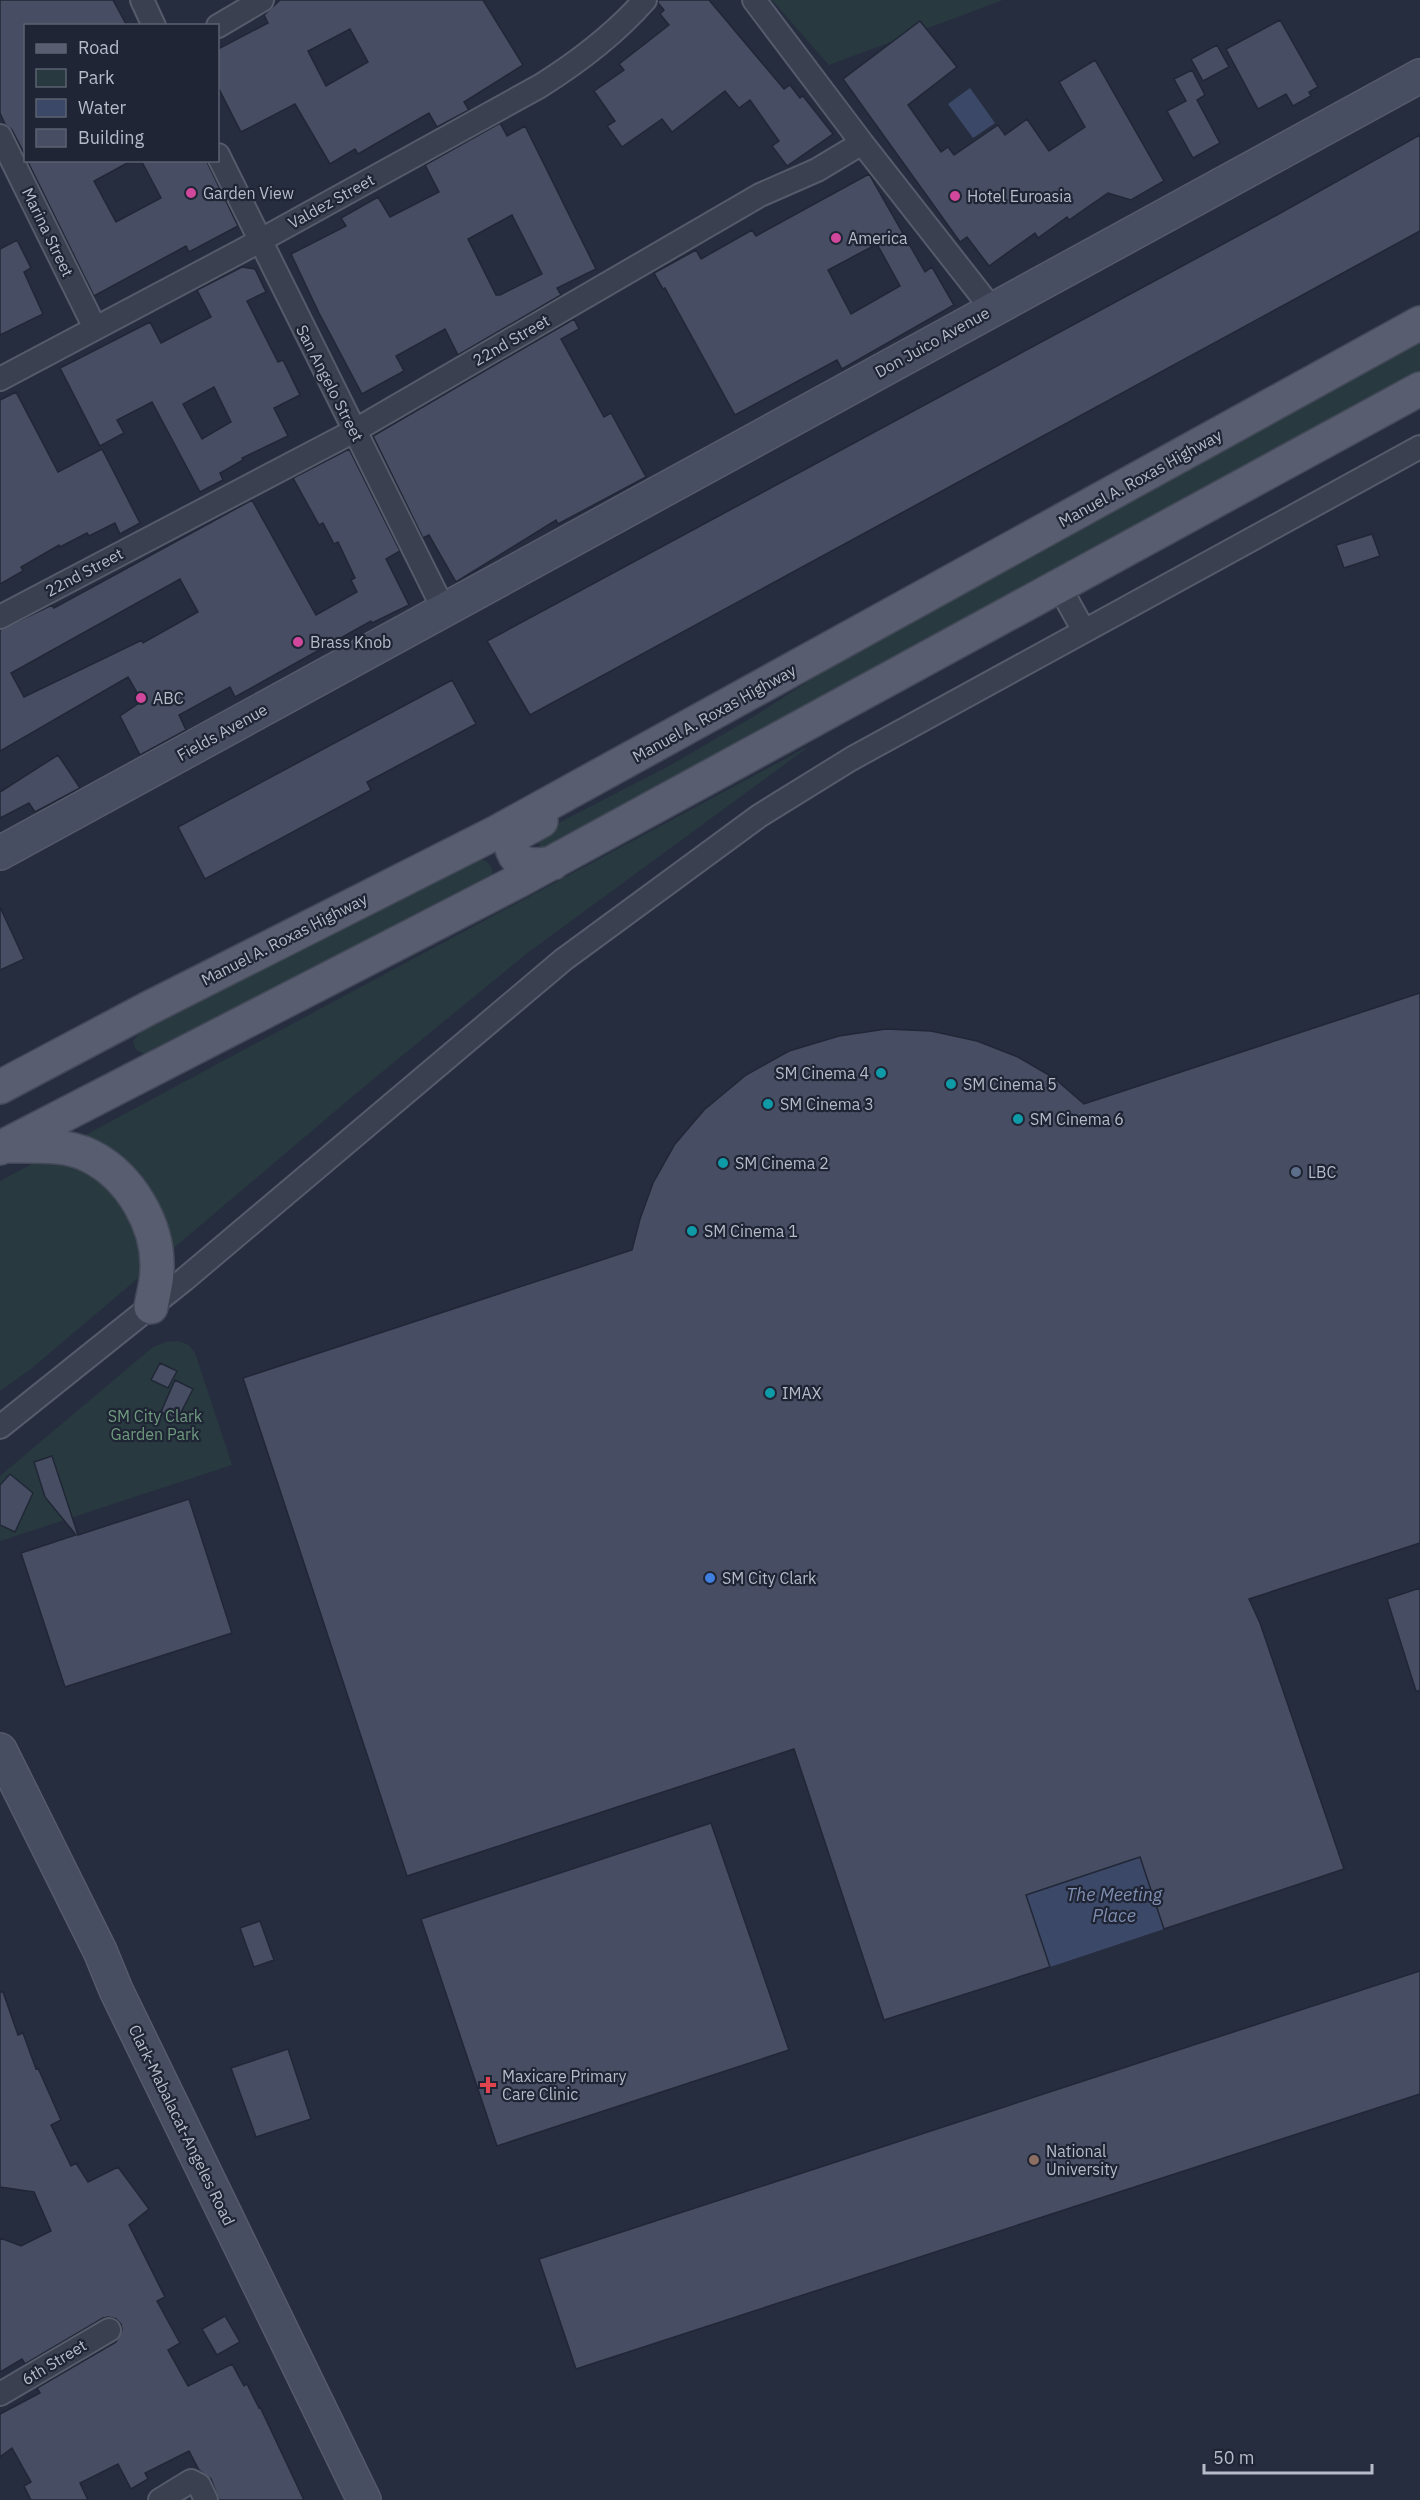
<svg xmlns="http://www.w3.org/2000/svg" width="1420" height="2500" viewBox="0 0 1420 2500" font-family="'IBM Plex Sans',sans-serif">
	<rect width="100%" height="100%" fill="#262d3f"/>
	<path fill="#283a40" d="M772 0H1003L829 65Z
		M1420 343V374L552 848H541L537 839 545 830 669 766 753 717 840 661Z
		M811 745 526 954 359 1091 32 1368 0 1391V1181Z
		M480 859C489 861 494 868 492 877L147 1055 136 1050 133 1041 141 1032 474 860Z
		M178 1341 189 1345 195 1353 232 1465 0 1541V1476L153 1347 166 1342Z"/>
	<path fill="#3c4867" d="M970 88 995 123 973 138 948 104Z
		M1140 1857 1164 1929 1050 1967 1026 1895Z"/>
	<path fill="#474e63" stroke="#212736" stroke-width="1.5" fill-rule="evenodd" d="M0 0H113L127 26H26V157L12 130 5 124 0 113Z
		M280 0H483L523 65 464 102 469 110 437 127 429 113 358 154 355 149 330 164 295 104 241 132 218 87V49L268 23 264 15ZM350 29 368 62 326 86 308 51Z
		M658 0H709L784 89 790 85 800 98 803 96 833 134 787 166 772 146 779 141 750 100 739 108 725 91 672 132 662 119 622 147 607 126 615 121 594 91 624 70 619 64 669 25 660 14 664 10 658 3Z
		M1280 20 1318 87 1309 92 1311 96 1293 106 1286 94 1258 109 1226 49Z
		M920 21 957 67 908 105 941 152 948 147 954 155 998 125 1005 135 1027 119 1049 151 1085 127 1059 82 1095 60 1164 181 1131 200 1108 193 1069 220 1067 217 1038 238 1035 233 989 266 967 237 960 242 843 79Z
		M1217 45 1229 67 1203 81 1191 59Z
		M1192 70 1205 95 1197 100 1220 143 1193 158 1167 111 1186 101 1174 79Z
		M500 123 507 136 525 126 596 269 557 288 561 295 458 355 445 329 396 356 404 371 362 394 319 313 291 254 346 226 341 218 378 197 390 217 439 192 425 165ZM512 215 542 274 500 295H496L468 239Z
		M1420 135V231L530 715 487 641 1275 216Z
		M27 160H133L94 181 116 222 161 198 141 160H206L238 226 189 252 186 246 94 296Z
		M869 174 925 272 932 267 954 305 842 369 837 360 735 415 665 288 663 289 654 273 696 250 701 259 752 230 756 236ZM877 244 900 286 851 314 828 270Z
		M17 240 31 268 24 272 43 314 0 335V249Z
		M242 267 255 269 266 292 247 301 278 362 283 360 300 395 274 408 288 436 242 458 243 460 220 473 223 480 200 492 152 402 117 420 124 433 100 446 60 368 150 322 161 343 211 317 197 290ZM214 387 231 422 202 439 183 404Z
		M574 319 579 329 561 339 604 417 611 413 646 477 558 524 556 520 456 582 429 535 423 538 373 436Z
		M16 392 58 472 102 449 140 523 120 534 115 523 89 536 87 533 60 547 59 545 21 567 23 571 0 584V400Z
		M349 449 400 551 386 559 409 605 372 623 371 621 235 697 230 687 179 715 186 730 140 755 120 716 142 701 128 677 0 751V630L52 605 54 608 252 500 316 615 357 592 351 580 355 578 338 542 334 544 323 523 319 525 293 478ZM180 579 198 612 143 643 142 640 24 697 11 673Z
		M1372 534 1380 556 1344 568 1336 545Z
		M452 680 476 724 367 782 371 790 205 879 178 827Z
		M58 755 80 788 35 812 29 803 0 818V792Z
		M0 907 24 959 0 970Z
		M1420 993V1543L1249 1599 1260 1623 1344 1869 1164 1929 1140 1857 1026 1895 1050 1967 884 2020 794 1749 407 1876 243 1378 632 1250 640 1219 653 1183 675 1144 704 1110 746 1075 789 1051 839 1036 886 1029 931 1031 977 1041 1018 1057 1054 1078 1084 1104Z
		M160 1363 177 1371 168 1388 151 1380Z
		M175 1380 193 1389 177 1420 161 1412Z
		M52 1456 78 1535 189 1499 232 1633 65 1687 21 1553 76 1535 45 1497 34 1462Z
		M10 1474 33 1493 15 1532 0 1525V1485Z
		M1420 1588V1691H1416L1387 1599Z
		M711 1823 789 2050 497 2146 421 1919Z
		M260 1921 274 1960 254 1967 240 1928Z
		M1420 1971V2094L576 2369 539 2259Z
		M0 1992H3L18 2035 23 2033 36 2069 38 2068 61 2120 51 2125 71 2166 76 2163 88 2182 118 2167 149 2209 129 2225 165 2297 157 2301 180 2343 168 2350 188 2386 232 2364 244 2386 247 2384 259 2408 260 2407 304 2500H219L211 2479 199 2470 189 2451 145 2473 148 2479 131 2489 118 2464 80 2483 88 2500H31L24 2486 31 2482 12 2448 0 2457V2414L40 2393 37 2388 116 2342 122 2330 121 2324 116 2319 109 2317 103 2318 25 2364 22 2359 0 2372V2238L21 2246 51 2231 34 2192 0 2187Z
		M288 2049 311 2119 256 2137 231 2068Z
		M225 2316 240 2342 217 2355 202 2329Z"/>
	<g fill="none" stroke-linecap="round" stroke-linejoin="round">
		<defs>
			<path id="minor" d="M142 0 154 26
				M218 26 262 0
				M0 136 95 328
				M862 143 992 309
				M218 155 444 610
				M0 379 243 250 540 86C580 61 614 35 645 0
				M1059 586 1084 631
				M0 617 354 431 760 195 817 170 862 143 754 0
				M0 1427 185 1279 563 960 759 816 851 759 1420 447
				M0 2394 109 2330
				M160 2500 191 2481 199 2485 206 2500"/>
			<path id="secondary" d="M0 853 1420 76
				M0 1750 100 1951 116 1990 364 2500"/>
			<path id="primary" d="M541 821 517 834 511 845C516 868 533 866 553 863
				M0 1087 149 1008 497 832 1420 323
				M7 1146C33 1146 67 1144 90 1156 130 1176 159 1225 157 1270 157 1282 153 1295 151 1307
				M0 1148 520 880 1420 389"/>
		</defs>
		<use href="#minor" stroke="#555b6a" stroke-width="26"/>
		<use href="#secondary" stroke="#555b6a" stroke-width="36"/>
		<use href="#primary" stroke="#434958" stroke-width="36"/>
		<use href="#minor" stroke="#3a404f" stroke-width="22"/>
		<use href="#secondary" stroke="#484e62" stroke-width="33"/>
		<use href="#primary" stroke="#585e6f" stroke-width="33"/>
	</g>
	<g fill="#d1479c" stroke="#1f2534" stroke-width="2">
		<circle cx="191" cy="193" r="6"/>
		<circle cx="955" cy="196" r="6"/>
		<circle cx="836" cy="238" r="6"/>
		<circle cx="298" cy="642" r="6"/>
		<circle cx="141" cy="698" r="6"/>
	</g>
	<g fill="#0f9aa8" stroke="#1f2534" stroke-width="2">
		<circle cx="881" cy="1073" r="6"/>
		<circle cx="951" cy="1084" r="6"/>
		<circle cx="768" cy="1104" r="6"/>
		<circle cx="1018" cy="1119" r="6"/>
		<circle cx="723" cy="1163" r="6"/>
		<circle cx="692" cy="1231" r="6"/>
		<circle cx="770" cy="1393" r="6"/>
	</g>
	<circle fill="#5c6f8a" stroke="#1f2534" stroke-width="2" cx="1296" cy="1172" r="6"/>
	<circle fill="#3f7fe0" stroke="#1f2534" stroke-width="2" cx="710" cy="1578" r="6"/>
	<path fill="#e0444e" stroke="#1f2534" stroke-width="2" d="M485 2076h6v6h6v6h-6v6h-6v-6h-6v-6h6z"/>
	<circle fill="#8d6e63" stroke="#1f2534" stroke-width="2" cx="1034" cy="2160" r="6"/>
	<g text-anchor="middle" stroke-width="4.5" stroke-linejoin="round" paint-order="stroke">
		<g font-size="16" fill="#b6bbca" stroke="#1f2534" text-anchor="start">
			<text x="203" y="199">Garden View</text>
			<text x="967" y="202">Hotel Euroasia</text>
			<text x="848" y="244">America</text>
			<text x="310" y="648">Brass Knob</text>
			<text x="153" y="704">ABC</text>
			<text x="869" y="1079" text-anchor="end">SM Cinema 4</text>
			<text x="963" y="1090">SM Cinema 5</text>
			<text x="780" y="1110">SM Cinema 3</text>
			<text x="1030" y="1125">SM Cinema 6</text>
			<text x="735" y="1169">SM Cinema 2</text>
			<text x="1308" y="1178">LBC</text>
			<text x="704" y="1237">SM Cinema 1</text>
			<text x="782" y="1399">IMAX</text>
			<text x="722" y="1584">SM City Clark</text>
			<text x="502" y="2082">Maxicare Primary<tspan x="502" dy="18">Care Clinic</tspan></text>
			<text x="1046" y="2157">National<tspan x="1046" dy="18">University</tspan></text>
		</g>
		<g font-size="16" fill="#b6bbca" stroke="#1f2534">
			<text transform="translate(331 201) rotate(-29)" y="6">Valdez Street</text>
			<text transform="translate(48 232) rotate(64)" y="6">Marina Street</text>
			<text transform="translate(511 340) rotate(-30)" y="6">22nd Street</text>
			<text transform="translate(932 342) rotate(-29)" y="6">Don Juico Avenue</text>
			<text transform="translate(330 383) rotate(63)" y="6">San Angelo Street</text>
			<text transform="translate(1140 478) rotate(-29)" y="6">Manuel A. Roxas Highway</text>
			<text transform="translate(84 572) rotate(-28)" y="6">22nd Street</text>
			<text transform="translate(714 713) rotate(-29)" y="6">Manuel A. Roxas Highway</text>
			<text transform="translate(222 732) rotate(-29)" y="6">Fields Avenue</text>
			<text transform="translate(284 939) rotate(-27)" y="6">Manuel A. Roxas Highway</text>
			<text transform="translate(182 2125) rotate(64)" y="6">Clark-Mabalacat-Angeles Road</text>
			<text transform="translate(54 2362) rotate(-31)" y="6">6th Street</text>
		</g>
		<g font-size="16" fill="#6e9a7e" stroke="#1f2534">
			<text x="155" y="1422">SM City Clark<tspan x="155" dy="18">Garden Park</tspan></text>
		</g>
		<g font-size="18" font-style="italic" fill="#7e8db0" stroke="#1f2534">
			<text x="1114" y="1901">The Meeting<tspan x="1114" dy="21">Place</tspan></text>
		</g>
	</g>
	<rect x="24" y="24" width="195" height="138" fill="#1f2534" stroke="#5b6170" stroke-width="1.5"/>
	<rect x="36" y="44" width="30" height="9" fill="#585e6f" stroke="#5b6170" stroke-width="1.5"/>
	<text x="78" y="54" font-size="18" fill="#b6bbca">Road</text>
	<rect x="36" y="69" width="30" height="18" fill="#283a40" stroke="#5b6170" stroke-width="1.5"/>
	<text x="78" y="84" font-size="18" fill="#b6bbca">Park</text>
	<rect x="36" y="99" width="30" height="18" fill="#3c4867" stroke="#5b6170" stroke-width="1.5"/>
	<text x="78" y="114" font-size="18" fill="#b6bbca">Water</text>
	<rect x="36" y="129" width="30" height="18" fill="#474e63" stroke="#5b6170" stroke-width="1.5"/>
	<text x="78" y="144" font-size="18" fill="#b6bbca">Building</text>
	<path d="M1204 2464v9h168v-9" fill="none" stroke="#b6bbca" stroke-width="3"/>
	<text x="1213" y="2464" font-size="18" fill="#b6bbca" stroke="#1f2534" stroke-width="4.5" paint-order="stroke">50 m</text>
</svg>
